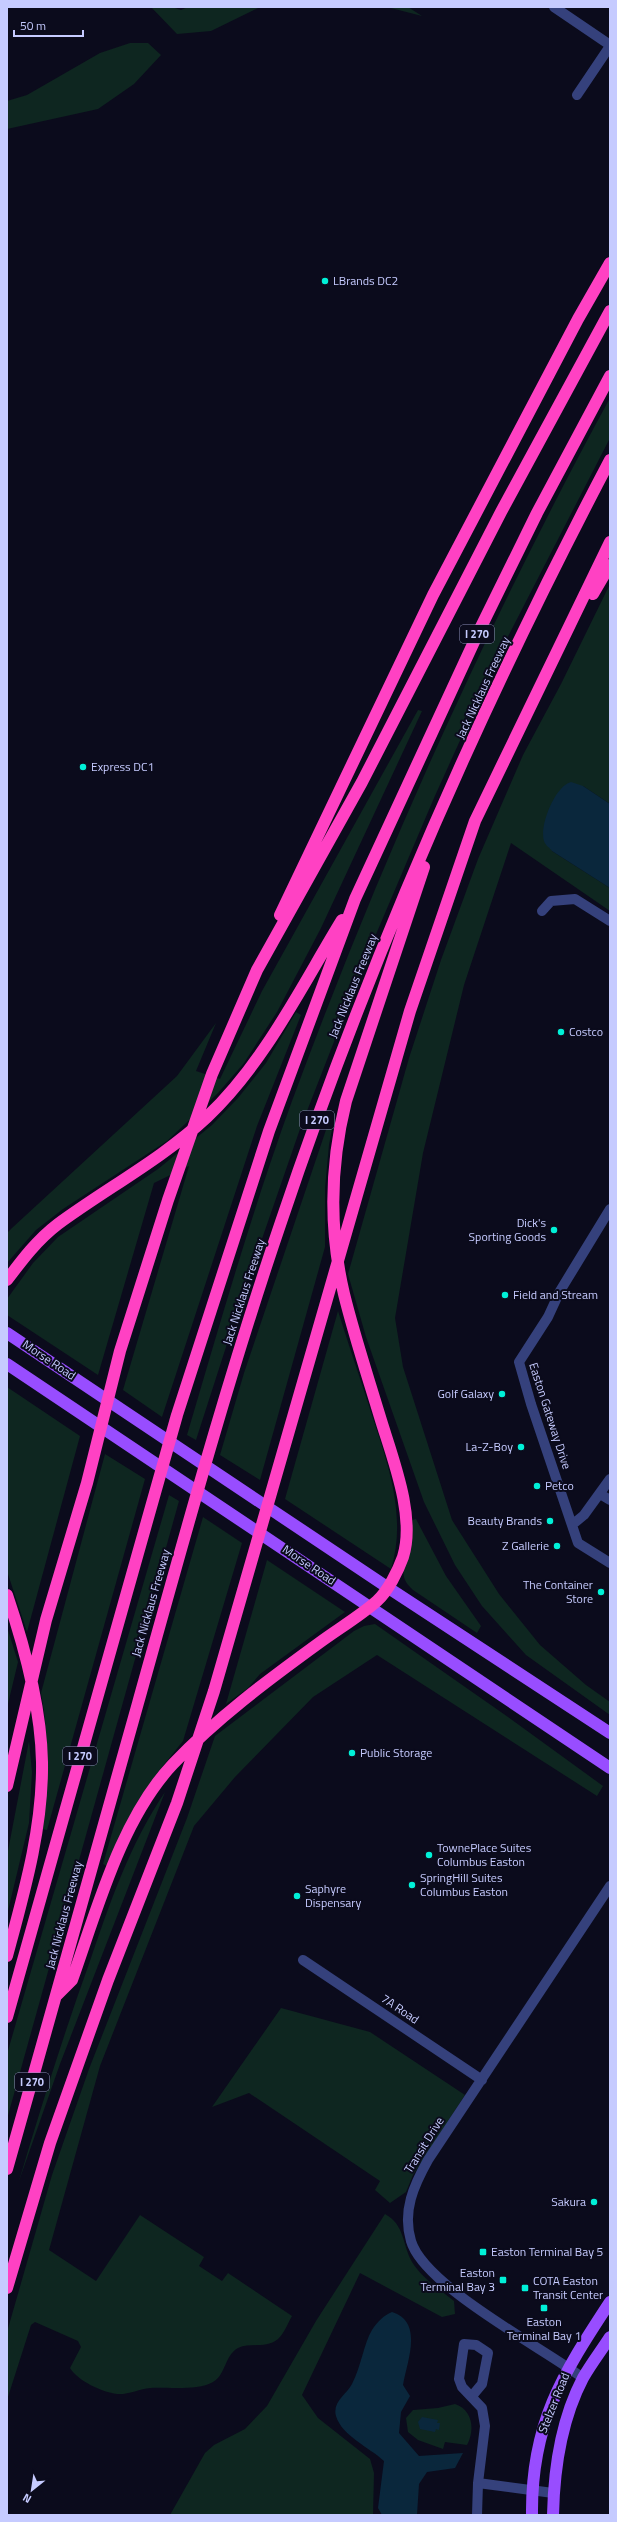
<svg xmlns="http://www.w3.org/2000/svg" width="617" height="2522" viewBox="0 0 617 2522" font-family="'Titillium Web',sans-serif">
	<rect width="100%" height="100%" fill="#0b0b1c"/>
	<path fill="#0e2620" d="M151 7H172L181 10 188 7H260L211 31 177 34Z
		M387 7H408L422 16Z
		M130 43H148L161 55 134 84 98 109 7 129V101L27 95 100 53Z
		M610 398V438L500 652 434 798 374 939 300 1129 245 1288 196 1440 187 1435C220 1323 252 1211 292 1101 381 860 487 624 610 398Z
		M610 584V804L583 786 552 851 610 888V911L511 843 464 985 423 1153 395 1318 403 1367 452 1520 499 1594 540 1645 586 1685 610 1702V1715L526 1655 482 1606 455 1565 424 1502 366 1337 348 1274 409 1058 441 960 478 859 523 755 561 684Z
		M418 710 422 711 321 928 277 1012 244 1063 218 1093 167 1141 63 1209 36 1230 7 1263V1233L12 1228 177 1076 216 1023 196 1071 220 1079 262 991Z
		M296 1012 301 1015 257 1126 162 1417 123 1390 189 1166 154 1183 98 1375 7 1315V1299L33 1263 58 1237 158 1169 212 1125 238 1098 266 1063Z
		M332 1112 335 1113 329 1145 325 1188V1247L260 1480 220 1455 244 1373Z
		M338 1311C348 1343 359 1375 369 1406 386 1459 408 1514 391 1569L285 1499Z
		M7 1387 80 1436 27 1632 7 1571Z
		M105 1454 145 1479 47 1830 42 1829C47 1783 50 1739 41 1693Z
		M169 1495 179 1501 7 2119V2054Z
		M203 1517 242 1543 183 1741 158 1772 140 1800 107 1866 103 1864Z
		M416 1519 446 1576 481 1626 477 1633 413 1590C409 1586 405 1582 404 1577 401 1562 412 1537 412 1520Z
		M267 1560 345 1612 260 1674 248 1688 226 1704Z
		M375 1624 508 1717 603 1786 597 1796 377 1655 313 1697 235 1777 194 1826 100 2066 49 2250 96 2281 140 2215 204 2257 199 2266 222 2281 228 2273 292 2316C288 2323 284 2334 278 2339 266 2349 251 2342 238 2348 224 2356 226 2375 213 2382 197 2391 168 2387 150 2388 140 2389 127 2395 117 2394 102 2392 78 2381 70 2368L81 2347 78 2341 35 2322 31 2325 7 2400V2332L52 2175 89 2069 187 1818 215 1736 354 1631 364 1626Z
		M7 1627 18 1662 7 1708Z
		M29 1741 32 1772 29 1823 7 1915V1856Z
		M165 1792 60 2064 19 2181C41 2107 64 2033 90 1961 110 1902 130 1844 165 1792Z
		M281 2008 370 2032 465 2095 413 2175 406 2192 390 2203 375 2190 380 2181 249 2093 212 2107Z
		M385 2214C405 2225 402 2244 412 2262 422 2278 439 2289 454 2301L455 2314 442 2317 360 2273 302 2395 318 2418 370 2459 374 2473 373 2515H170L205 2453 214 2445 245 2429 267 2406 316 2321Z
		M455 2404C473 2410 475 2430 467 2445L445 2442 443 2449 418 2440 408 2432 406 2418 413 2410 438 2408Z"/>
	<path fill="#0a273c" d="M571 782 583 786 610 804V888L552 851C550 848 545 845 544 841 539 826 555 786 571 782Z
		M392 2312C424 2322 407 2361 403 2385L410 2396 401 2412 399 2433 419 2456 463 2453 455 2468 427 2472 419 2484 417 2515H382L378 2508 384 2461C369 2447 342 2436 336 2416 332 2402 347 2394 352 2384 361 2367 364 2343 372 2330 378 2321 383 2316 392 2312Z
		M422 2417 438 2420 437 2423H440L439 2430 436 2429 435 2432 420 2429 418 2422Z"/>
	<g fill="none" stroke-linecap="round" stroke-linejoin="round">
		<path stroke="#35417c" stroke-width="10" d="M554 7 610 45
			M577 95 610 46
			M542 911 551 901 575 899 610 921
			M610 1209 560 1291 548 1317 519 1362 531 1404 578 1543 610 1563
			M600 1494 610 1500
			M573 1524 584 1515 610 1479
			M303 1960 482 2080
			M583 2378C543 2348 424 2286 411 2241 402 2211 414 2185 428 2160L610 1886
			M472 2396 482 2384 488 2353 476 2345 464 2344 459 2379 462 2387 482 2408 485 2426 478 2483 477 2515
			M478 2483 553 2493"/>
		<path stroke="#984dff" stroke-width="12" d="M7 1333 387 1587 610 1733
			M7 1364 610 1768
			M532 2515C531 2424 562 2375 610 2302
			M553 2515C554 2468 561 2420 583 2378 591 2364 601 2351 610 2337"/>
		<path stroke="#ff41c3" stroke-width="12" d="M593 594 610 565
			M280 915 433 595 578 319 610 263
			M7 1280C22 1260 37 1240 58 1224 107 1188 162 1159 207 1117 265 1062 301 987 342 920
			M7 1595C25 1648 41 1706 42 1762 43 1828 24 1893 7 1956
			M7 1786 46 1620 87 1483 120 1351 168 1200 212 1074 257 970 362 782 501 512 610 311
			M57 1995 72 1980C97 1910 121 1819 173 1764 217 1718 268 1680 319 1643 338 1629 360 1616 377 1601 388 1591 398 1571 403 1557 416 1516 392 1457 380 1417 368 1377 354 1335 344 1294 329 1230 330 1165 346 1101L424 867
			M7 2017 177 1415 269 1131 355 899 479 631 537 513 610 376
			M7 2169C51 2014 94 1859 138 1703 183 1542 227 1380 281 1222 369 960 481 705 610 460
			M7 2288 50 2143 108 1980 177 1803 214 1691 410 1011 475 821 610 542"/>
	</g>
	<g fill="#00f1d8" stroke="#0b0b1c" stroke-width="1.5">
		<circle cx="325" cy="281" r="4"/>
		<circle cx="83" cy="767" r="4"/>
		<circle cx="561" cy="1032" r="4"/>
		<circle cx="554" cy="1230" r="4"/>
		<circle cx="505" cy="1295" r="4"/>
		<circle cx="502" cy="1394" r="4"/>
		<circle cx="521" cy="1447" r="4"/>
		<circle cx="537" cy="1486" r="4"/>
		<circle cx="550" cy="1521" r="4"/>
		<circle cx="557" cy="1546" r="4"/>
		<circle cx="601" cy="1592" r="4"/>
		<circle cx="352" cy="1753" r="4"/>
		<circle cx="429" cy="1855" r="4"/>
		<circle cx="412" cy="1885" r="4"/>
		<circle cx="297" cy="1896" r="4"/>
		<circle cx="594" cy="2202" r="4"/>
		<rect x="479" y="2248" width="8" height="8" rx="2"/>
		<rect x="499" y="2276" width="8" height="8" rx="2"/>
		<rect x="521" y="2284" width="8" height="8" rx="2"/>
		<rect x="540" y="2304" width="8" height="8" rx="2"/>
	</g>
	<g text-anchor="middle" stroke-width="4" stroke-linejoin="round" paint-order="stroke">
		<g fill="#0b0b1c" stroke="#8e91bb" stroke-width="1">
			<rect x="460" y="625" width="34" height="18" rx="3"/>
			<rect x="300" y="1111" width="34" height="18" rx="3"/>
			<rect x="63" y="1747" width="34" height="18" rx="3"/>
			<rect x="15" y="2073" width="34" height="18" rx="3"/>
		</g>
		<g font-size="11" font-weight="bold" fill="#c6cbff">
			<text x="477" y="638">I 270</text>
			<text x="317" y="1124">I 270</text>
			<text x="80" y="1760">I 270</text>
			<text x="32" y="2086">I 270</text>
		</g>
		<g font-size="12" fill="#c6cbff" stroke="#0b0b1c" text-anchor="start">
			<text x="333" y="285">LBrands DC2</text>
			<text x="91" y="771">Express DC1</text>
			<text x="569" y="1036">Costco</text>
			<text x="546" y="1227" text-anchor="end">Dick's<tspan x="546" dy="14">Sporting Goods</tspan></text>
			<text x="513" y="1299">Field and Stream</text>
			<text x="494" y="1398" text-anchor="end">Golf Galaxy</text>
			<text x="513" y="1451" text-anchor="end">La-Z-Boy</text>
			<text x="545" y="1490">Petco</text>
			<text x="542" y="1525" text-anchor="end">Beauty Brands</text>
			<text x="549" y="1550" text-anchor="end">Z Gallerie</text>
			<text x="593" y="1589" text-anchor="end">The Container<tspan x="593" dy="14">Store</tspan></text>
			<text x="360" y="1757">Public Storage</text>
			<text x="437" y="1852">TownePlace Suites<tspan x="437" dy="14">Columbus Easton</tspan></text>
			<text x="420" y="1882">SpringHill Suites<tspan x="420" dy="14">Columbus Easton</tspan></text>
			<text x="305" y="1893">Saphyre<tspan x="305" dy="14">Dispensary</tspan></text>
			<text x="586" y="2206" text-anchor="end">Sakura</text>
			<text x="491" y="2256">Easton Terminal Bay 5</text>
			<text x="495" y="2277" text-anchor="end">Easton<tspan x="495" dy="14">Terminal Bay 3</tspan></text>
			<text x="533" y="2285">COTA Easton<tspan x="533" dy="14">Transit Center</tspan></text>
			<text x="544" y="2326" text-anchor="middle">Easton<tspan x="544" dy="14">Terminal Bay 1</tspan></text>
		</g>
		<g font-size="12" fill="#c6cbff" stroke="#0b0b1c">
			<text transform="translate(483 688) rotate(-65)" y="4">Jack Nicklaus Freeway</text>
			<text transform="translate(353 986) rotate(-68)" y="4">Jack Nicklaus Freeway</text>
			<text transform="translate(244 1292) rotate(-72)" y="4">Jack Nicklaus Freeway</text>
			<text transform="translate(49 1360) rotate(34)" y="4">Morse Road</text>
			<text transform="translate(550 1416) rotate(72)" y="4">Easton Gateway Drive</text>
			<text transform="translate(309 1565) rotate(34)" y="4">Morse Road</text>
			<text transform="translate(151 1603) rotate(-74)" y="4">Jack Nicklaus Freeway</text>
			<text transform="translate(64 1915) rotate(-75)" y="4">Jack Nicklaus Freeway</text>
			<text transform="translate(400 2009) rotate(34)" y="4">7A Road</text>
			<text transform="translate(424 2145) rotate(-58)" y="4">Transit Drive</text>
			<text transform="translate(554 2403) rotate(-68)" y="4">Stelzer Road</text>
		</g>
	</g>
	<rect width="617" height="2522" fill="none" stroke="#c6cbff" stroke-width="16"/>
	<g transform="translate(32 2490) rotate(210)" stroke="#0b0b1c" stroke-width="3" paint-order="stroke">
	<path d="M0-3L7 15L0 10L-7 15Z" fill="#c6cbff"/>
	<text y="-6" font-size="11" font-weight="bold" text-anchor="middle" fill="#c6cbff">N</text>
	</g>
	<path d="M14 30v6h69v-6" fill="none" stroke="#c6cbff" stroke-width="2"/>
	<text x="20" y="30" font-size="12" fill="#c6cbff" stroke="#0b0b1c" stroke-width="3" paint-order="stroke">50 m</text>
</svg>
